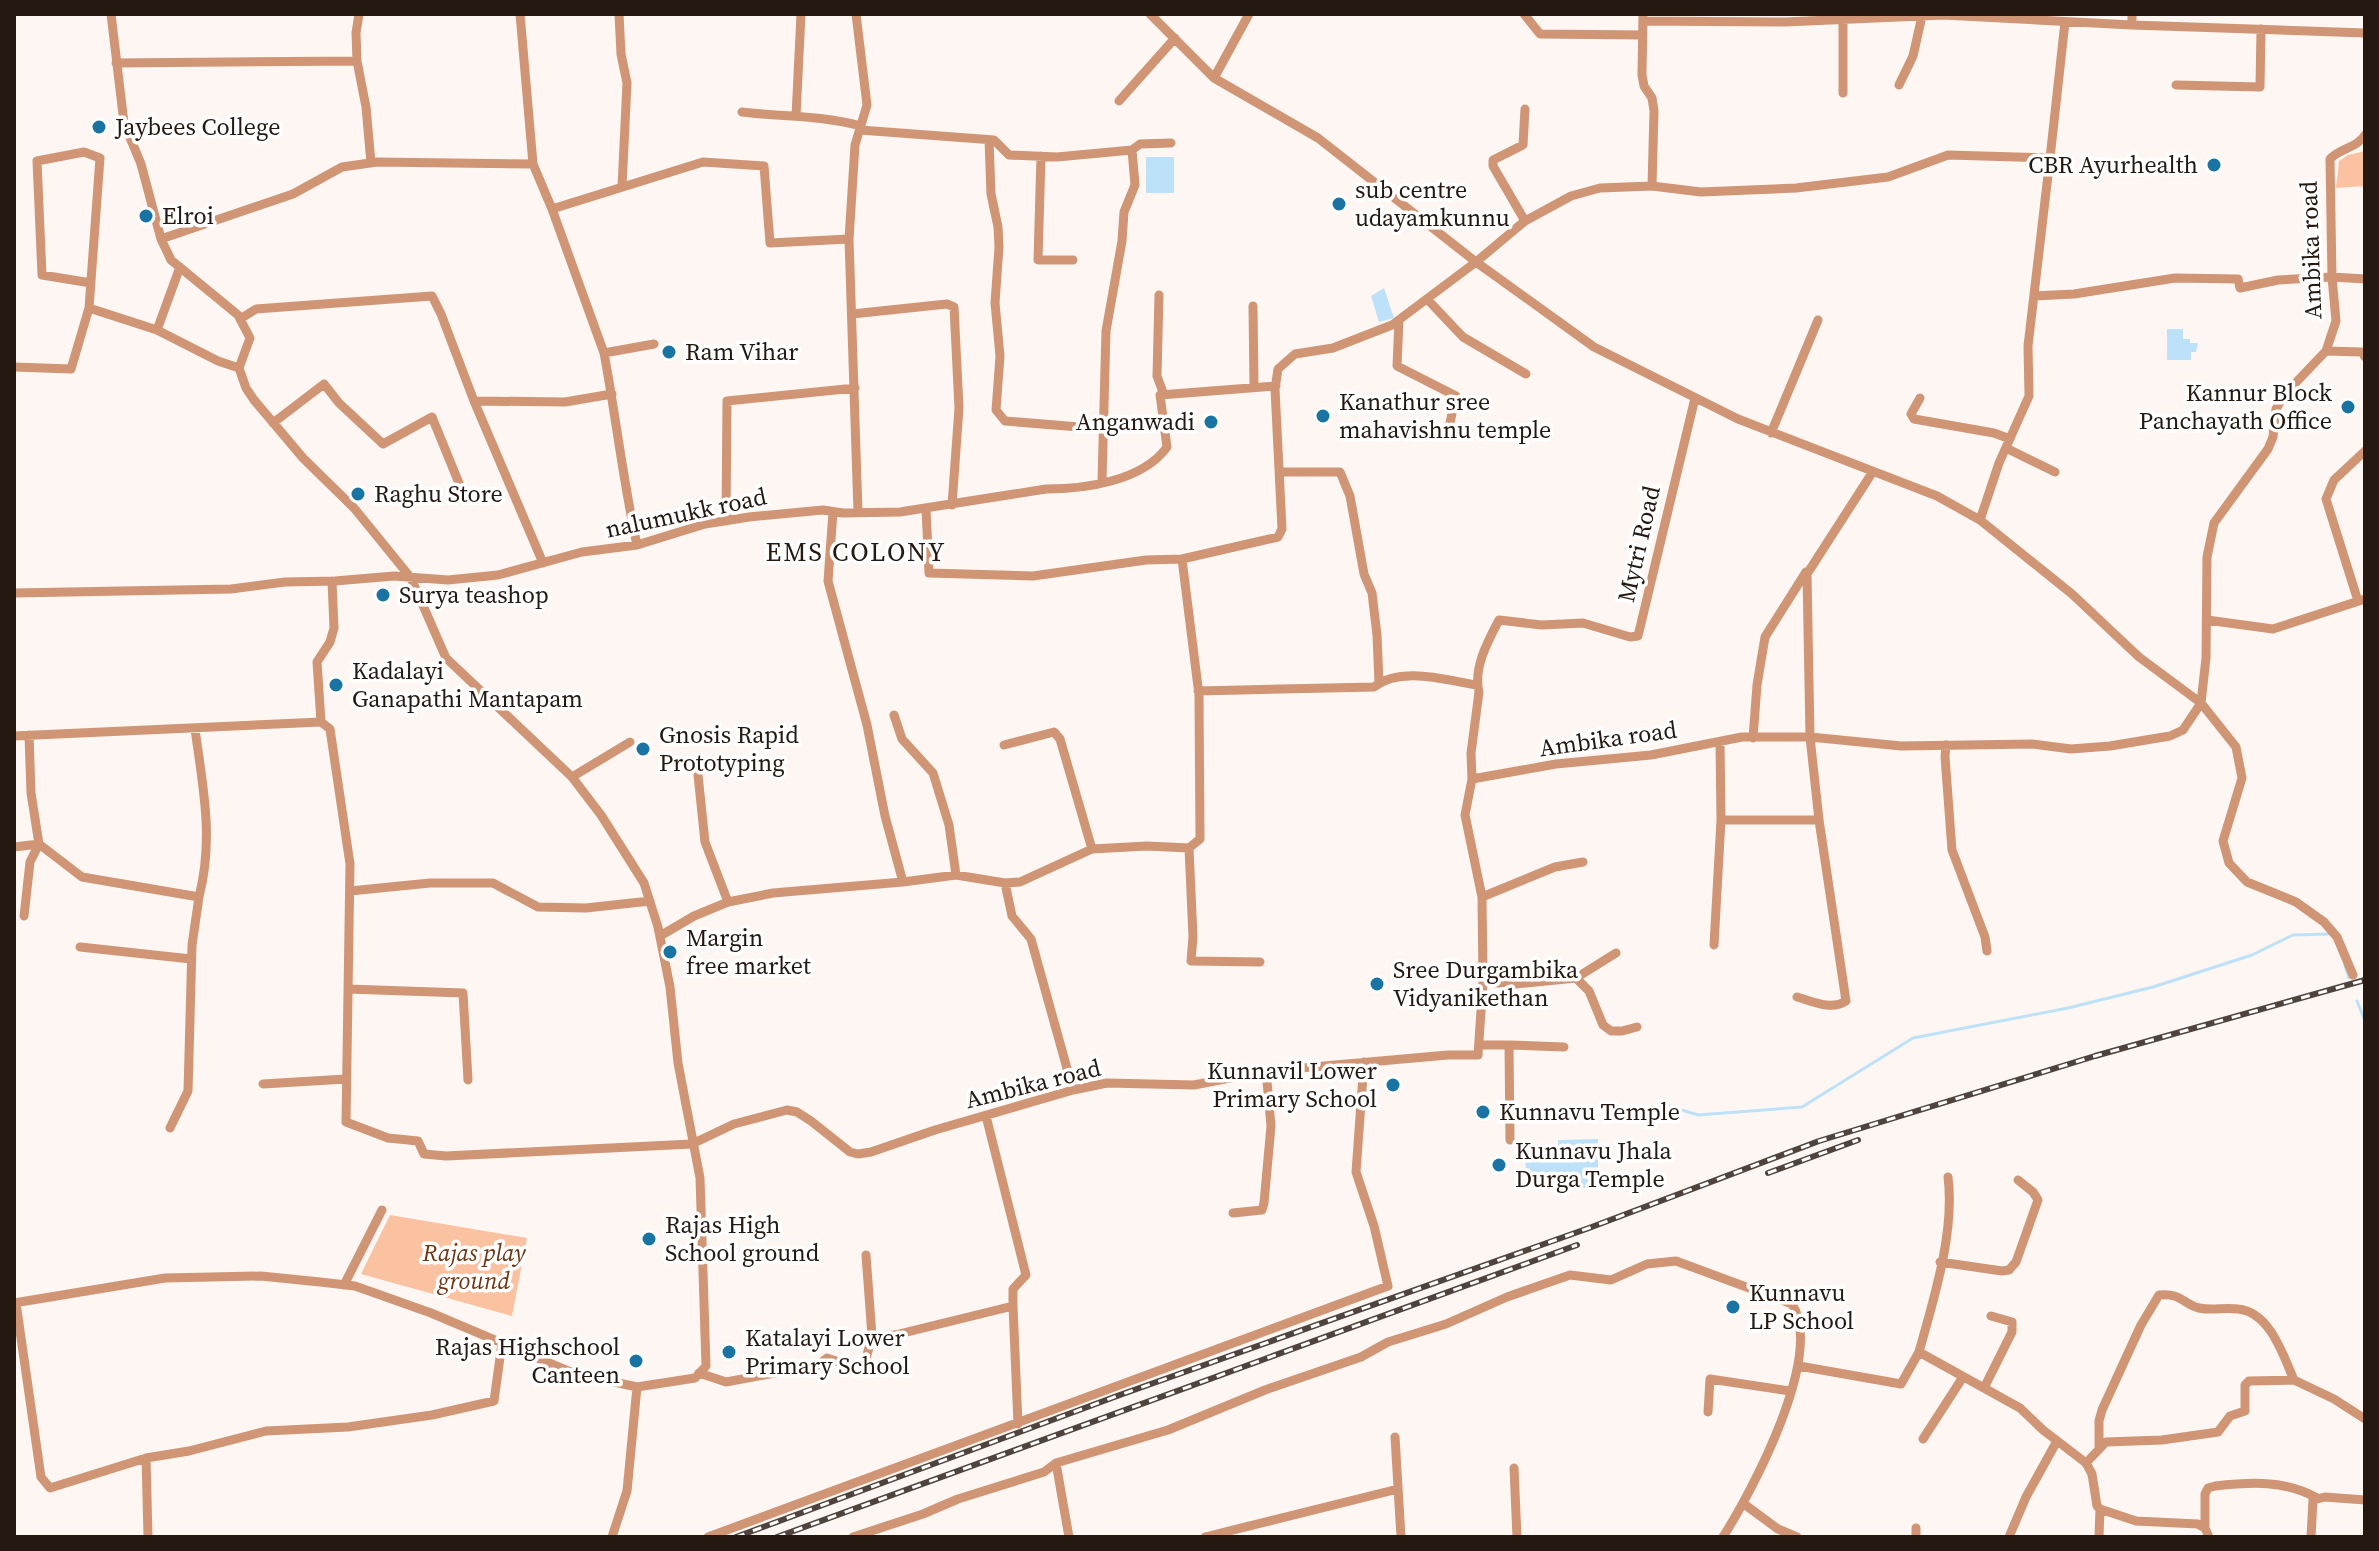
<svg xmlns="http://www.w3.org/2000/svg" width="2379" height="1551" viewBox="0 0 2379 1551" font-family="'Source Serif 4',serif">
	<rect width="100%" height="100%" fill="#fef6f2"/>
	<path fill="#fbc2a2" d="M2365 151V186L2336 188 2339 161 2348 155Z
		M390 1215 527 1238 512 1316 361 1274Z"/>
	<path fill="#bde1f8" d="M1146 157H1174V193H1146Z
		M1384 288 1394 318 1379 322 1371 296Z
		M2167 329H2183V339H2190V343H2198L2196 352H2191V360H2167Z
		M1598 1139V1188L1525 1187 1526 1150 1558 1151V1140Z"/>
	<g fill="none" stroke-linecap="round" stroke-linejoin="round">
		<path stroke="#bde1f8" stroke-width="3" d="M2345 966 2349 978
			M2357 1001 2365 1021
			M1659 1103 1698 1115 1802 1107 1913 1038 2068 1008 2153 987 2252 955 2293 935 2330 934"/>
		<path stroke="#cf9575" stroke-width="9" d="M520 14 533 164 552 209
			M619 14 621 54 627 83 622 187
			M856 14 867 105 855 145 849 239 858 512
			M1150 14 1214 78 1249 14
			M1524 14 1540 34 1642 35
			M1643 14 1642 75 1644 86 1652 98 1654 111 1652 186
			M2132 14V25L2365 33
			M1843 19V93
			M1643 21 1785 22 1943 15 2132 25
			M357 61 366 107 371 163
			M116 63 357 61 356 33 359 14
			M1214 78 1318 138 1476 262 1594 347 1738 419 1937 496 1980 520 2072 594 2139 657 2201 703 2236 747 2242 778 2223 841 2229 863 2247 882 2296 902 2324 922 2337 937 2353 975
			M1899 85 1913 56 1922 16
			M2176 85 2260 87 2261 29
			M1119 101 1175 38
			M1525 109 1523 145 1493 160V166L1525 221
			M742 112C782 117 822 115 861 126
			M796 116 801 14
			M860 130 994 140 1009 155 1057 157 1132 150 1140 144 1171 143
			M989 140 991 194 998 227 999 247 995 303 1000 356 996 410 1005 421 1104 429
			M1041 156 1038 260H1073
			M2050 158 2065 22
			M161 239 293 194 342 167 377 162 533 164
			M91 283 42 275 37 161 84 152 100 158 89 308 157 330 180 267
			M1159 295 1157 376 1164 395
			M2034 296 2074 294 2175 278 2238 279 2240 288 2278 280 2332 277 2365 279
			M1427 299 1463 337 1526 374
			M1253 306 1254 387
			M852 314 947 304 954 307 959 408 952 505
			M240 319 256 309 432 296 441 314 474 401
			M1399 320 1397 366 1456 396 1447 436
			M157 330 218 361 239 368
			M2326 351 2362 352 2365 357
			M604 353 552 209 703 162 764 166 770 243 849 239
			M14 367 71 369 89 308
			M1920 398 1911 414 1914 419 1994 433 2010 439
			M273 423 324 384 339 403 383 444 432 417 463 493
			M1771 433 1818 320
			M2006 448 2055 472
			M1281 472H1340L1350 496 1364 574 1372 593 1377 635 1379 683
			M1102 481 1106 331 1122 241 1124 212 1135 185 1132 150
			M926 509 929 573 1033 576 1146 560 1182 559 1278 537 1282 529 1275 389 1278 369 1295 354 1333 348 1392 325 1476 262 1525 221 1571 196 1600 188 1652 186 1701 192 1796 188 1888 177 1948 155 2050 158 2028 346 2029 396 1999 463 1980 520
			M726 521 727 401 855 388
			M637 545C623 481 616 417 604 353L654 344
			M1182 559 1199 695 1200 839 1189 848 1193 937 1191 961 1260 962
			M543 563 474 401 565 402 612 394
			M14 593 231 589 285 582 335 581 394 576 448 580 498 575 582 552 637 545 705 524 749 517 823 510 843 513 900 512 1046 489C1085 489 1143 481 1167 447L1160 395 1276 386
			M2358 601 2326 499 2334 480 2365 451
			M2207 620 2273 629 2365 599
			M1198 691 1374 687C1401 666 1445 680 1477 685
			M894 715 902 739 933 773 949 825 956 875
			M321 722 330 729 350 864 346 1122 388 1138 418 1141 424 1154 446 1156 692 1144 734 1124 787 1110 797 1112 811 1121 850 1152 858 1154 871 1152 935 1130 1073 1090 1107 1083 1194 1085 1266 1071 1448 1055H1478L1483 982 1482 897 1465 815 1472 779 1556 764 1651 755 1742 737H1810L1901 746 2032 744 2071 749 2110 746 2170 736 2183 730 2201 703 2206 658 2207 557 2214 523 2268 449 2273 437 2276 409 2284 395 2326 351 2336 321 2332 277 2330 159C2340 148 2357 148 2365 135
			M14 736 321 722 317 662 330 642 334 628 332 581
			M1753 738 1757 685 1765 637 1806 572
			M1004 745 1054 732 1060 739 1092 849
			M1946 745 1945 757 1952 850 1985 937 1987 951
			M698 775 705 842 728 902
			M572 777 630 742
			M1472 779 1471 753 1479 692C1473 668 1488 641 1499 620L1542 625 1583 623 1630 637 1638 636 1695 398
			M1721 820H1819
			M14 847 39 844 31 793 29 735
			M903 882 956 875 1005 883 1020 882 1092 849 1147 846 1189 848
			M1005 883 1012 916 1031 939 1073 1090
			M350 891 430 883H493L538 907 586 908 650 901
			M1482 897 1555 867 1583 862
			M24 916 30 862 39 844 82 877 199 897C214 838 203 788 195 729
			M660 936 694 916 728 902 773 893 903 882 885 816 867 725 828 581 833 512
			M1714 945 1721 820 1720 742
			M80 947 191 959
			M1576 978 1589 991 1603 1025 1611 1031H1622L1637 1027
			M1483 982 1515 984 1576 978 1616 953
			M348 989 463 993 468 1080
			M1797 997C1812 1001 1831 1011 1846 1001L1819 820 1810 737 1807 574 1872 473
			M1479 1045H1509L1510 1140
			M1509 1045 1564 1047
			M263 1084 346 1079
			M170 1128 188 1091 192 945 199 897
			M1948 1177C1955 1232 1934 1298 1919 1352L2020 1408 2043 1430 2086 1463 2092 1474 2097 1506 2100 1509 2136 1521 2198 1524 2205 1528 2209 1537
			M1233 1213 1262 1210 1264 1203 1271 1126 1266 1071
			M1940 1262 2002 1271 2009 1270 2016 1262 2038 1200 2033 1192 2018 1180
			M344 1285 382 1210
			M14 1303 165 1278 261 1276 320 1282 355 1286 431 1313 573 1373 637 1387 695 1378 706 1366 700 1178 678 1063 670 987 658 927 644 883 601 815 572 777 446 658 411 578 354 508 303 458 254 400 246 388 239 368 250 338 238 315 171 260 161 239 141 164 124 123 111 14
			M16 1303 41 1477 50 1488 146 1458
			M1013 1306 1018 1424
			M872 1336 895 1335 1013 1306V1289L1026 1275 986 1116
			M1799 1366 1901 1384 1919 1352
			M699 1373 726 1382 786 1371 808 1372 827 1358 854 1367 864 1366 872 1336 866 1255
			M1984 1388 2012 1332V1322L1991 1316
			M1708 1412 1710 1379 1790 1391
			M1395 1437 1401 1537
			M1923 1439 1963 1377
			M2099 1447V1421L2102 1410 2141 1325 2159 1295C2183 1293 2182 1304 2199 1308 2212 1311 2225 1307 2238 1309 2270 1312 2283 1355 2294 1380
			M1056 1463 1069 1537
			M2086 1463 2106 1442 2162 1440 2218 1432 2230 1416 2245 1411V1385L2249 1381 2294 1380 2334 1399 2365 1419
			M1514 1468 1517 1537
			M1744 1504 1778 1529 1797 1537
			M2205 1528V1494L2208 1488 2215 1486C2251 1482 2285 1480 2317 1498
			M148 1537 146 1458 189 1451 266 1431 348 1427 432 1415 494 1401 502 1343
			M612 1537 627 1491 637 1387
			M708 1537 1388 1286 1374 1226 1356 1172 1364 1062
			M853 1537 923 1514 958 1499 1044 1472 1056 1463 1168 1430 1265 1390 1361 1357 1388 1342 1446 1324 1507 1297 1570 1275 1611 1280 1647 1264 1676 1261 1792 1304C1825 1355 1752 1491 1723 1537
			M1205 1537 1398 1489
			M1916 1537V1528
			M2009 1537 2026 1497 2057 1441
			M2099 1537 2100 1509
			M2311 1537 2313 1500 2325 1497 2365 1500"/>
		<defs>
			<path id="rail" d="M1768 1173 1858 1140
				M736 1537 1117 1396 1589 1228 1819 1141 2095 1056 2365 980
				M777 1537 1577 1245"/>
		</defs>
		<use href="#rail" stroke="#4f433d" stroke-width="6"/>
		<use href="#rail" stroke="#fff" stroke-width="3" stroke-dasharray="9" stroke-linecap="butt"/>
	</g>
	<g fill="#1974a3" stroke="#fff" stroke-width="3">
		<circle cx="99" cy="127" r="8"/>
		<circle cx="2214" cy="165" r="8"/>
		<circle cx="1339" cy="204" r="8"/>
		<circle cx="146" cy="216" r="8"/>
		<circle cx="669" cy="352" r="8"/>
		<circle cx="2348" cy="407" r="8"/>
		<circle cx="1323" cy="416" r="8"/>
		<circle cx="1211" cy="422" r="8"/>
		<circle cx="358" cy="494" r="8"/>
		<circle cx="383" cy="595" r="8"/>
		<circle cx="336" cy="685" r="8"/>
		<circle cx="643" cy="749" r="8"/>
		<circle cx="670" cy="952" r="8"/>
		<circle cx="1377" cy="984" r="8"/>
		<circle cx="1393" cy="1085" r="8"/>
		<circle cx="1483" cy="1112" r="8"/>
		<circle cx="1499" cy="1165" r="8"/>
		<circle cx="649" cy="1239" r="8"/>
		<circle cx="1733" cy="1307" r="8"/>
		<circle cx="729" cy="1352" r="8"/>
		<circle cx="636" cy="1361" r="8"/>
	</g>
	<g text-anchor="middle" stroke-width="7" stroke-linejoin="round" paint-order="stroke">
		<g font-size="24" fill="#251811" stroke="#fff" text-anchor="start">
			<text x="115" y="135">Jaybees College</text>
			<text x="2198" y="173" text-anchor="end">CBR Ayurhealth</text>
			<text x="1355" y="198">sub centre<tspan x="1355" dy="28">udayamkunnu</tspan></text>
			<text x="162" y="224">Elroi</text>
			<text x="685" y="360">Ram Vihar</text>
			<text x="2332" y="401" text-anchor="end">Kannur Block<tspan x="2332" dy="28">Panchayath Office</tspan></text>
			<text x="1339" y="410">Kanathur sree<tspan x="1339" dy="28">mahavishnu temple</tspan></text>
			<text x="1195" y="430" text-anchor="end">Anganwadi</text>
			<text x="374" y="502">Raghu Store</text>
			<text x="399" y="603">Surya teashop</text>
			<text x="352" y="679">Kadalayi<tspan x="352" dy="28">Ganapathi Mantapam</tspan></text>
			<text x="659" y="743">Gnosis Rapid<tspan x="659" dy="28">Prototyping</tspan></text>
			<text x="686" y="946">Margin<tspan x="686" dy="28">free market</tspan></text>
			<text x="1393" y="978">Sree Durgambika<tspan x="1393" dy="28">Vidyanikethan</tspan></text>
			<text x="1377" y="1079" text-anchor="end">Kunnavil Lower<tspan x="1377" dy="28">Primary School</tspan></text>
			<text x="1499" y="1120">Kunnavu Temple</text>
			<text x="1515" y="1159">Kunnavu Jhala<tspan x="1515" dy="28">Durga Temple</tspan></text>
			<text x="665" y="1233">Rajas High<tspan x="665" dy="28">School ground</tspan></text>
			<text x="1749" y="1301">Kunnavu<tspan x="1749" dy="28">LP School</tspan></text>
			<text x="745" y="1346">Katalayi Lower<tspan x="745" dy="28">Primary School</tspan></text>
			<text x="620" y="1355" text-anchor="end">Rajas Highschool<tspan x="620" dy="28">Canteen</tspan></text>
		</g>
		<g font-size="24" fill="#251811" stroke="#fff">
			<text transform="translate(2311 250) rotate(-92)" y="8">Ambika road</text>
			<text transform="translate(686 513) rotate(-12)" y="8">nalumukk road</text>
			<text transform="translate(1639 544) rotate(-77)" y="8">Mytri Road</text>
			<text transform="translate(1608 739) rotate(-8)" y="8">Ambika road</text>
			<text transform="translate(1033 1084) rotate(-14)" y="8">Ambika road</text>
		</g>
		<g font-size="24" font-style="italic" fill="#6d3610" stroke="#fff">
			<text x="474" y="1261">Rajas play<tspan x="474" dy="28">ground</tspan></text>
		</g>
		<g font-size="26" letter-spacing="2" fill="#251811" stroke="#fff">
			<text x="856" y="561">EMS COLONY</text>
		</g>
	</g>
	<rect width="2379" height="1551" fill="none" stroke="#251811" stroke-width="32"/>
</svg>
